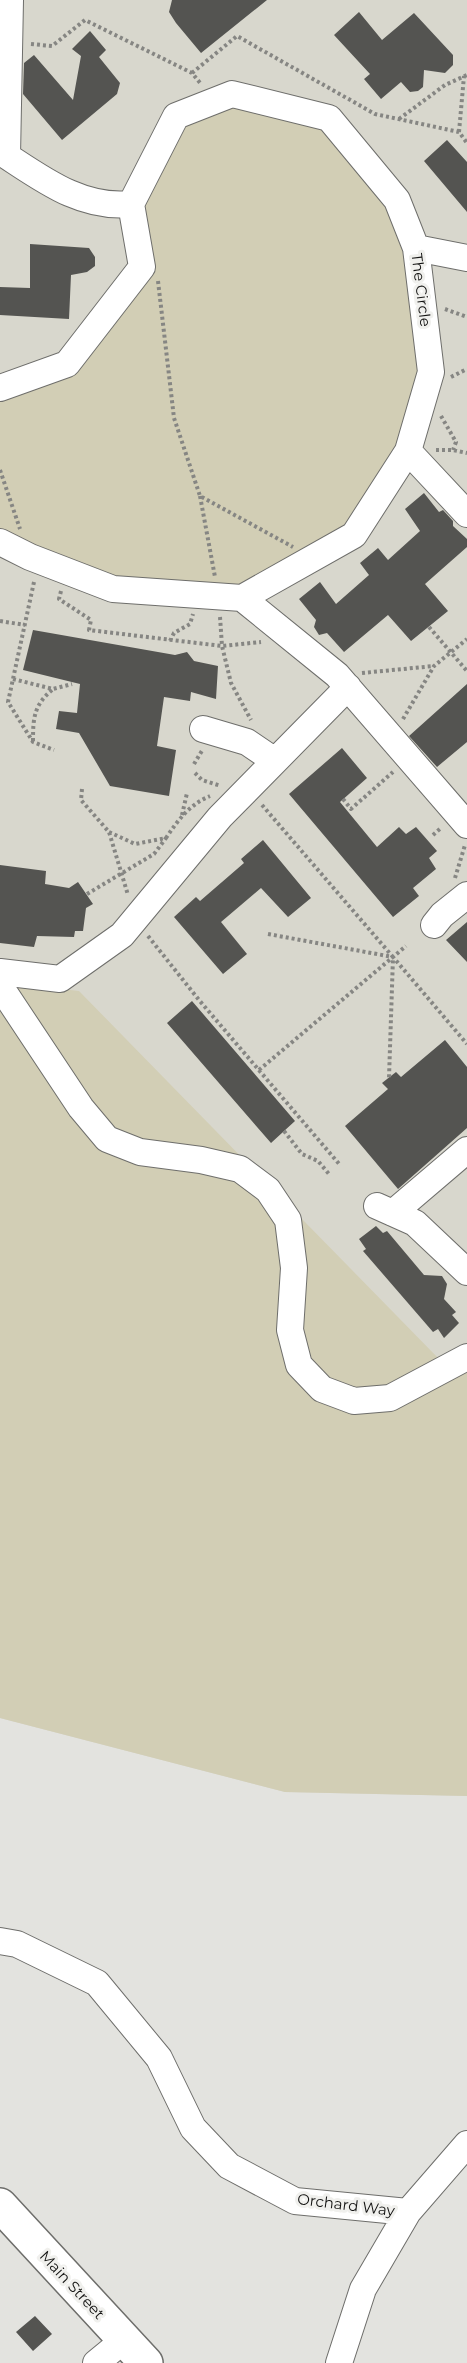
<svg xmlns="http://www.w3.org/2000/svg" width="467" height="2363" viewBox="0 0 467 2363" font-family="Montserrat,sans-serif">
	<rect width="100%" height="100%" fill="#e3e3df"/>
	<path fill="#d8d7cd" d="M0 0H467V1796L285 1792 0 1718Z"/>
	<path fill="#d2ceb5" d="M233 106 323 128 387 206 406 251 419 371 398 446 347 527 239 587 116 578 34 547 0 529V400L74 373 154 270 143 206 184 124Z
		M0 982 79 991 440 1360 467 1364V1796L285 1792 0 1718Z"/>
	<path fill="#545451" d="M172 0H267L201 53 176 23 169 12Z
		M359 12 382 40 414 13 453 55V65L445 73 424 70 423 87 418 91 410 92 401 82 381 99 364 79 370 74 334 35Z
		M90 31 106 50 99 57 120 83 117 94 62 140 23 94 24 63 34 55 73 100 81 56 72 49Z
		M447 140 467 162V212L424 161Z
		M30 244 89 248 95 257V266L87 272 71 275 69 319 0 315V287L30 288Z
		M424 493 439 512 443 510 453 521V526L467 539V547L425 584 448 611 411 641 388 615 344 652 327 633 319 635 314 627 316 620 299 599 320 582 336 604 369 575 360 563 378 548 388 560 420 531 405 509Z
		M33 630 175 655 187 652 194 661 218 666 216 699 191 692 190 701 164 697 157 746 176 750 169 796 110 786 79 733 56 729 59 711 77 713 80 684 23 670Z
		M467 684V742L437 767 409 736Z
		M342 748 367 778 340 802 377 847 399 827 406 834 416 827 437 851 429 858 436 869 413 888 419 896 393 917 289 794Z
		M263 840 311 898 288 917 261 888 221 922 247 954 223 974 174 917 196 897 200 901 244 863 241 859Z
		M0 865 46 871 45 884 69 888 78 882 93 904 86 908 83 931H75L74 937 37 936 34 947 0 943Z
		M467 922V962L446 940Z
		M192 1001 295 1121 271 1143 167 1023Z
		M445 1040 467 1067V1128L398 1189 345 1126 388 1089 382 1083 396 1072 401 1077Z
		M376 1226 383 1233 387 1231 424 1275 442 1276 447 1284 444 1299 456 1312 452 1315 459 1323 444 1338 438 1329 433 1332 363 1251 366 1249 359 1239Z
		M35 2316 52 2334 33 2351 16 2332Z"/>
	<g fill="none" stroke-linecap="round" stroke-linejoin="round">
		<defs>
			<path id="minor" d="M10 0 7 156C45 181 83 209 131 204
				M416 248 467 258
				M0 388 67 364 142 267 131 204 176 116 232 94 329 118 397 200 416 248 431 372 408 451 354 535 242 598 113 589 30 557 0 542
				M408 451 467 514
				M242 598 337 675 467 825
				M203 729 247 742 275 761
				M434 925 442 915 467 895
				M0 972 60 979 122 935 220 817 348 687
				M0 986 81 1108 107 1139 140 1152 201 1160 240 1169 268 1190 288 1220 294 1268 290 1330 299 1365 322 1389 354 1401 390 1398 467 1357
				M377 1206 415 1223 467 1272
				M393 1213 467 1150
				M0 1941 17 1944 97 1983 159 2058 193 2128 229 2166 295 2201 408 2212
				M96 2363 124 2340
				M339 2363 363 2289 408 2212 467 2144"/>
			<path id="highway" d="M0 2205 146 2363"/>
		</defs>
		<use href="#minor" stroke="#6e6e6b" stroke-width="28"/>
		<use href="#highway" stroke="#6e6e6b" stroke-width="36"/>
		<path stroke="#868683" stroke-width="4" stroke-dasharray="3 3" stroke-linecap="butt" d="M31 44 52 46 85 20 192 73 201 84
			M192 73 237 36 375 114 459 132 467 143
			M399 119 445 85 467 75
			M459 132 464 76
			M158 281 174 418 200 496 293 547
			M445 309 467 317
			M451 377 467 369
			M441 416 456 442 453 450
			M436 450H453L467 453
			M0 470 20 529
			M200 496 215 577
			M34 582 8 702 33 742 54 750
			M61 591 59 599 91 620 89 630 222 646 261 642
			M220 617 222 646 231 683 251 720
			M0 621 25 625
			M429 627 467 671
			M170 641 174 633 190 624 193 614
			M362 673 434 666
			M13 679 53 689 72 684
			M403 719 434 666 467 639
			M33 741C33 718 34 705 52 690
			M194 764 203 749
			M195 773 202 780 221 786
			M82 789 81 800 109 832 128 895
			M343 799 351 809 393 772
			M262 805 393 957 389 1078
			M182 815 187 793
			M109 832 135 844 166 838C178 820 190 804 210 796
			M433 835 441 828
			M455 878 465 845
			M87 894 154 854 166 838
			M268 934 393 957 467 1044
			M148 936 199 1000 340 1165
			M259 1070 406 946
			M284 1131 302 1154 318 1161 329 1174"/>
		<use href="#minor" stroke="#fff" stroke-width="26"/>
		<use href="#highway" stroke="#fff" stroke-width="33"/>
	</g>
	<g text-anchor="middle" stroke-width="6" stroke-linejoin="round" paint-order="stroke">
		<g font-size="15" fill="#121211" stroke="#f0f0ed">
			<text transform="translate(421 290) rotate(83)" y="5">The Circle</text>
			<text transform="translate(346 2205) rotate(7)" y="5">Orchard Way</text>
			<text transform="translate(72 2285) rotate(47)" y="5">Main Street</text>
		</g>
	</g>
</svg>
